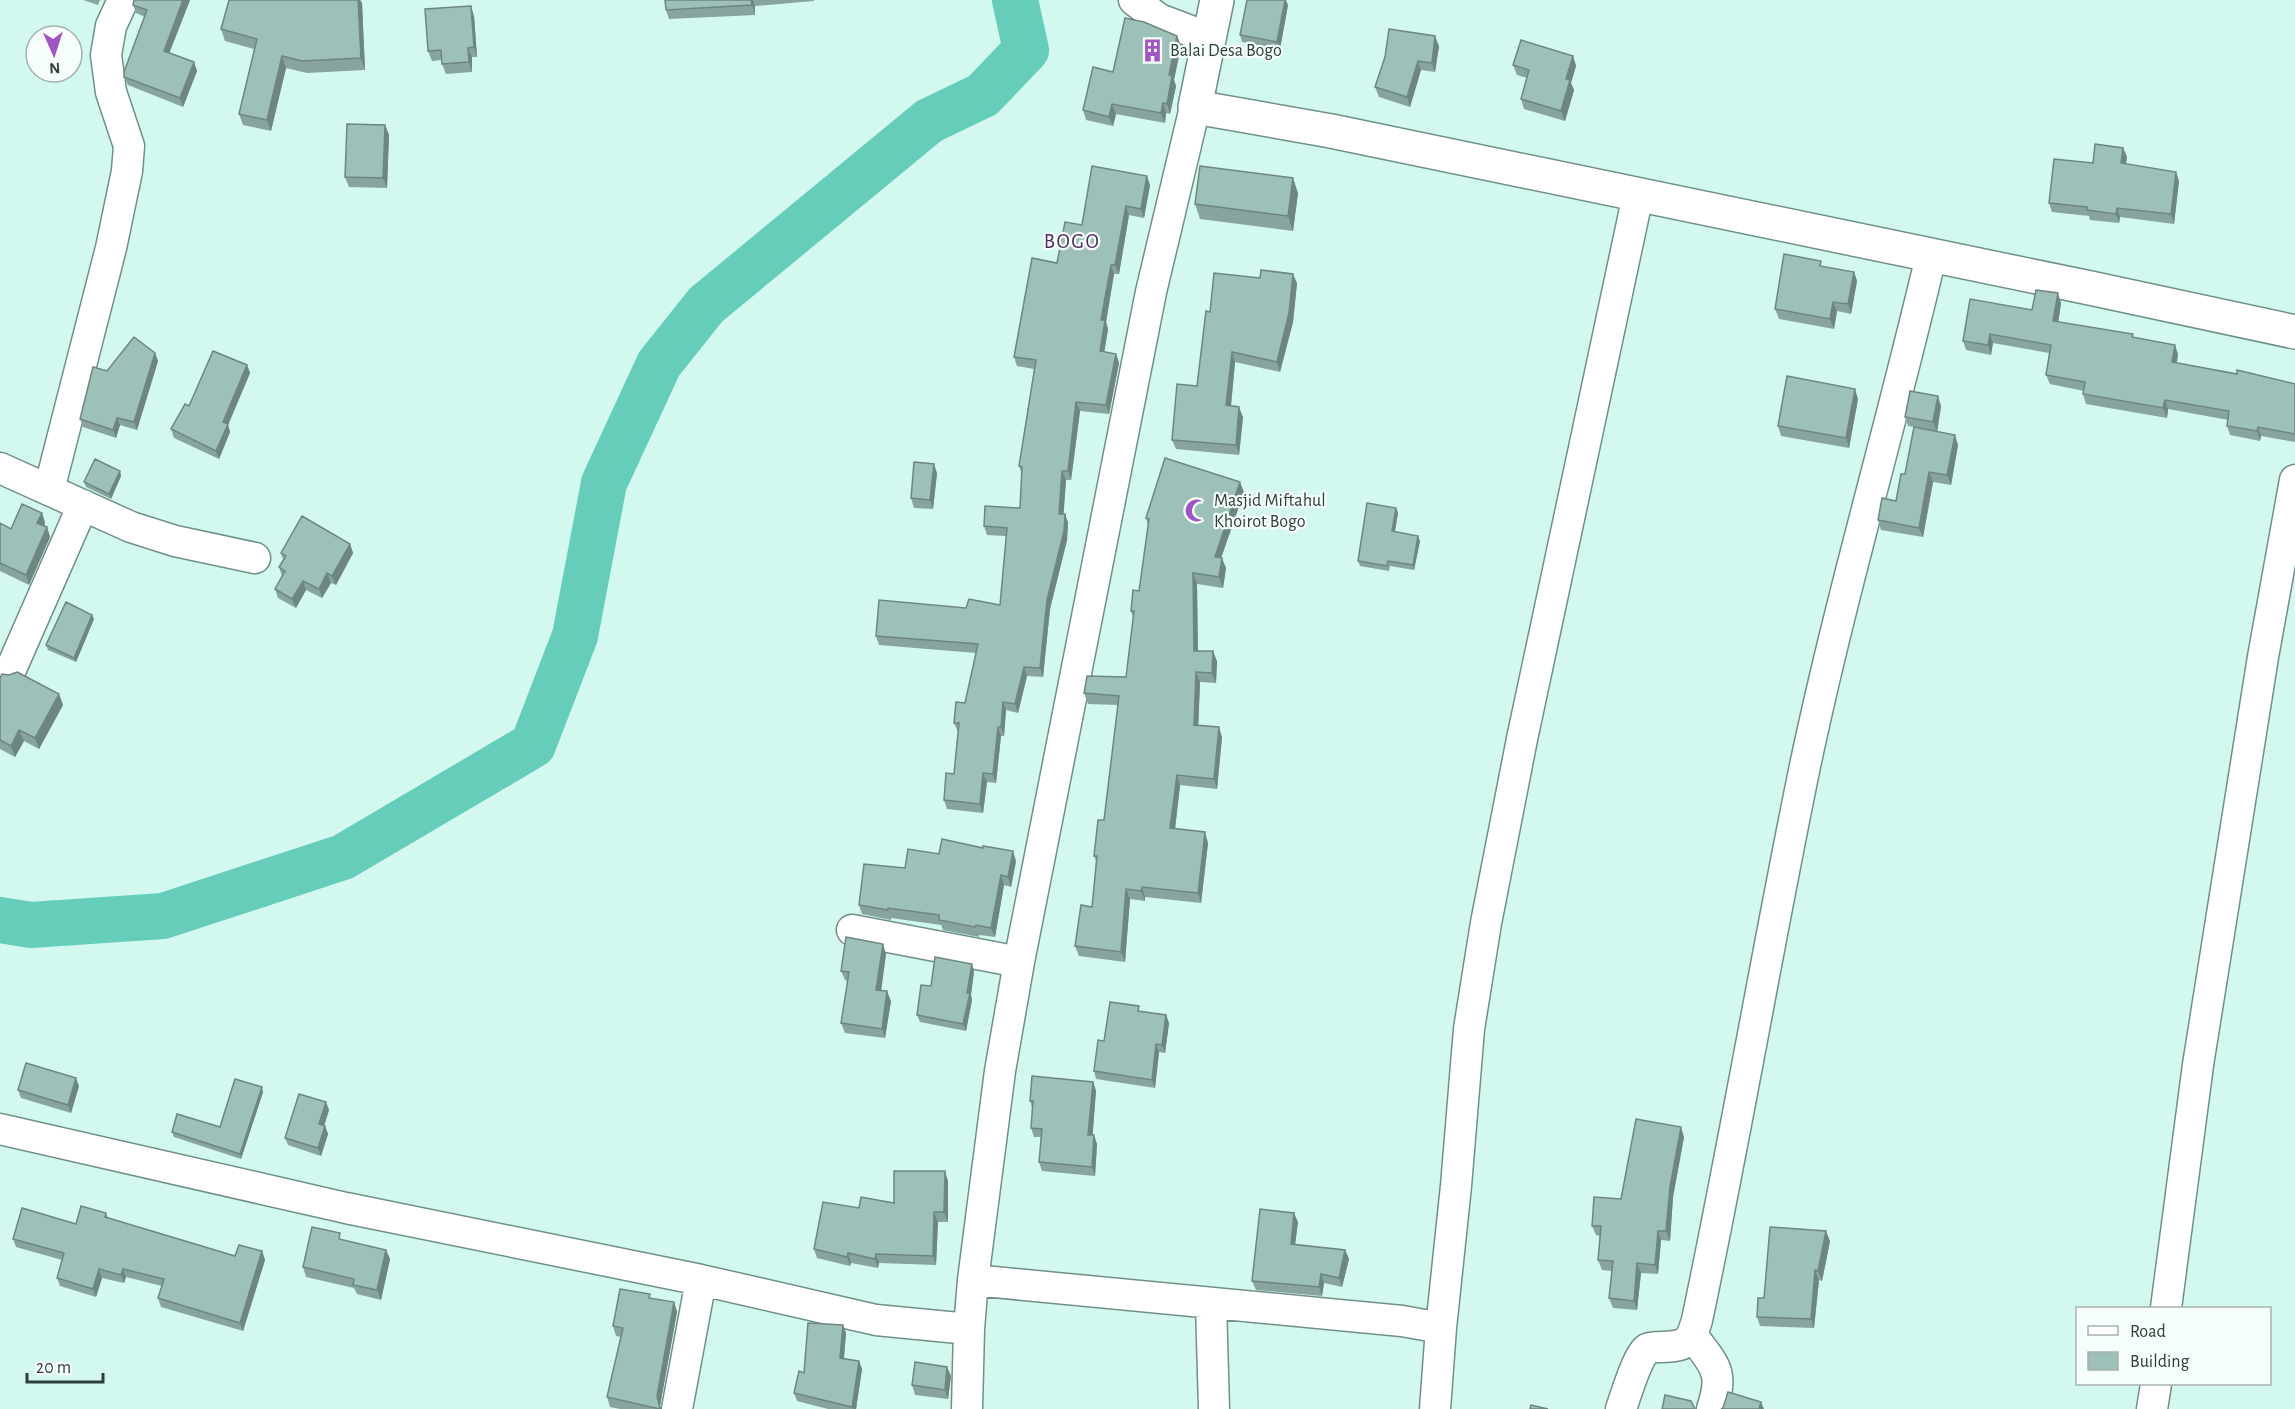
<svg xmlns="http://www.w3.org/2000/svg" width="2295" height="1409" viewBox="0 0 2295 1409" font-family="'Alegreya Sans',sans-serif">
	<rect width="100%" height="100%" fill="#d3f8f0"/>
	<g fill="none" stroke-linecap="round" stroke-linejoin="round">
		<path stroke="#66cdbb" stroke-width="46" d="M0 920 31 925 163 916 343 857 533 745 575 636 604 483 659 364 706 305 929 121 983 95 1026 50 1015 0"/>
		<defs>
			<path id="street" d="M1134 0 1159 19 1209 38
				M0 468 131 527 175 541 255 558
				M49 490 111 248 127 171 129 146 111 92 106 55 111 26 123 0
				M11 669 83 505
				M852 930 1019 962
				M0 1129 346 1208 701 1280 876 1320 969 1329
				M973 1280 1402 1321 1441 1328
				M1211 1303 1214 1409
				M2166 1308 2198 1065 2263 657 2295 480
				M1692 1335C1714 1365 1725 1371 1712 1409
				M677 1409 701 1280
				M967 1409 969 1329 973 1280 1000 1071 1019 962 1151 292 1195 107
				M1435 1409 1441 1328 1456 1186 1469 1029 1486 923 1522 739 1638 195
				M1621 1409C1625 1398 1638 1354 1647 1349 1651 1347 1656 1347 1661 1347 1686 1346 1690 1344 1697 1320 1736 1136 1767 950 1805 766 1841 595 1891 427 1931 256
				M2152 1409 2156 1384"/>
			<path id="secondary" d="M1217 0 1195 107 1331 131 2090 288 2295 332"/>
		</defs>
		<use href="#street" stroke="#6f9089" stroke-width="33"/>
		<use href="#secondary" stroke="#6f9089" stroke-width="36"/>
		<use href="#street" stroke="#fff" stroke-width="30"/>
		<use href="#secondary" stroke="#fff" stroke-width="33"/>
	</g>
	<path fill="#87a59e" d="M83 0H100L98 5Z
		M190 0 169 53 194 62 197 71 183 107 128 85 124 77 145 17 136 13 133 5Z
		M358 0H360L362 3 365 70 307 73 286 68 271 131 243 125 239 114 254 49 225 41 221 29Z
		M665 0H814V1L755 6V15L669 19 666 10Z
		M1288 5 1280 49 1242 42 1240 35Z
		M474 16 477 57H472V72L446 74 442 64V60L432 61 428 51Z
		M1177 36 1181 46 1174 80 1176 86 1170 114 1166 113 1165 123 1116 114 1113 126 1086 120 1083 110 1113 72Z
		M1439 46 1435 72 1421 70 1410 107 1379 97 1375 87Z
		M1573 56 1576 66 1571 83 1574 90 1565 121 1524 109 1521 99 1527 78 1517 75 1513 65Z
		M385 125 389 135 387 188 349 187 345 177Z
		M2123 148 2127 157 2126 164 2179 181 2174 224 2120 217 2119 223 2090 220 2089 216 2052 212 2049 203 2093 163Z
		M1150 185 1144 218 1129 215 1119 274H1114L1106 322 1108 329 1104 352 1116 354 1119 363 1109 414 1080 411 1071 480H1066L1063 514H1065L1068 523 1067 540 1050 609 1043 677 1027 676 1018 713 1006 710 1004 736H1001L996 783 987 782 983 813 947 809 944 800 954 774 958 732 954 723 965 703 976 653 879 645 876 636 966 608 1000 605 1006 536 987 535 984 526 1020 508 1022 474 1019 466 1034 369 1017 366 1014 357 1057 263 1082 225Z
		M1298 193 1293 231 1200 219 1195 204Z
		M1854 272 1857 281 1851 314 1837 311 1834 329 1779 319 1775 309Z
		M1297 283 1293 322 1280 372 1235 362 1231 406 1243 417 1239 455 1176 449 1172 440 1197 386 1210 312Z
		M2061 303 2058 322 2134 338 2178 354 2177 363 2295 384V442L2261 436 2260 441 2230 435 2227 426 2228 420 2168 409 2167 418 2086 404 2083 394 2084 391 2050 384 2046 375 2049 353 1993 343 1991 355 1966 350 1963 341 2032 310Z
		M155 353 158 361 137 430 120 425 116 438 83 427 80 419 107 371Z
		M247 365 250 373 228 425 230 432 219 459 174 438 171 429 189 406Z
		M1858 399 1849 448 1781 436 1778 426Z
		M1941 406 1937 432 1958 445 1951 485 1933 482 1923 537 1881 530 1878 520 1896 501 1905 474 1914 427 1908 426 1905 417Z
		M120 471 121 476 111 499 86 487 84 482Z
		M937 473 933 509 914 508 911 498Z
		M1244 492 1221 558 1226 568 1223 588 1197 584 1198 651 1217 661 1216 683 1200 682 1198 725 1222 737 1217 789 1180 785 1175 829 1208 843 1201 903 1145 897V901L1130 899 1125 962 1079 956 1075 946 1092 907 1096 861 1094 856 1104 820 1118 705 1088 704 1084 693 1126 677 1133 617 1131 611 1139 591 1148 526 1146 518Z
		M1396 508 1398 513 1395 531 1420 541 1414 570 1390 566 1389 571 1360 566 1358 561Z
		M42 513 45 523 44 526 47 527 50 537 29 585 0 571V523L11 529Z
		M350 544 353 553 336 585 331 583 322 598 306 590 296 608 278 598 275 589 282 576 279 567 283 559 281 553Z
		M94 619 76 662 48 650 46 645Z
		M0 678 59 694 63 705 39 749 24 741 15 757 0 749V750Z
		M1016 861 1011 887 1004 885 995 937 979 935V937L943 930 941 925 891 918V920L862 914 859 905 905 868Z
		M886 954 881 990 891 1001 885 1038 845 1033 841 1023 848 981 845 980 841 971Z
		M974 971 971 995 972 1000 966 1031 920 1022 917 1015 931 986Z
		M1140 1011 1166 1015 1169 1023 1165 1053 1159 1052 1155 1088 1096 1079 1094 1071 1104 1041Z
		M1093 1082 1096 1091 1092 1135 1097 1144 1095 1176 1042 1171 1039 1162 1041 1137H1034L1031 1128 1032 1108 1030 1101Z
		M79 1086 71 1113 21 1098 18 1090Z
		M263 1092 241 1159 174 1137 172 1132 220 1127Z
		M329 1110 324 1126H325L328 1134 321 1156 288 1145 285 1138Z
		M1684 1137 1673 1197 1670 1241 1661 1240 1658 1274 1641 1273 1637 1310 1613 1308 1609 1298 1612 1271 1602 1270 1598 1260 1600 1236 1596 1235 1592 1226 1621 1199Z
		M948 1181V1222H938L936 1265 879 1263 878 1268 851 1263 850 1266 817 1258 814 1249 859 1208 894 1203Z
		M106 1213 108 1218 235 1256 262 1251 265 1260 243 1331 161 1307 158 1298 162 1286 126 1277 124 1283 102 1278 96 1297 60 1286 57 1278 62 1260 16 1247 13 1239 76 1224Z
		M1298 1222 1295 1244 1345 1250 1349 1259 1342 1287 1324 1283 1322 1296 1256 1290 1252 1281Z
		M342 1240 386 1250 390 1259 381 1300 357 1294 354 1288 306 1277 303 1267Z
		M1830 1241 1822 1281 1819 1280 1814 1328 1760 1326 1757 1317 1764 1298Z
		M651 1298 674 1302 677 1312 660 1406 661 1409H620L610 1407 607 1397 621 1337 616 1336 613 1326Z
		M846 1333 844 1359 859 1361 862 1369 856 1409H828L797 1401 794 1393 804 1373Z
		M951 1376 948 1399 915 1395 912 1385Z"/>
	<path fill="#6e8681" d="M183 0H190L167 59 164 51Z
		M358 0H360L362 3 365 70 361 58Z
		M751 0H753L755 6V15L752 5Z
		M1285 0H1286L1288 5 1280 49 1277 42Z
		M471 6 474 16 477 57 474 47Z
		M1177 36 1181 46 1174 80 1176 86 1170 114 1167 104 1169 75Z
		M1435 36 1439 46 1435 72 1432 63Z
		M468 48 472 57V72L469 62Z
		M282 56 286 68 271 131 267 120Z
		M1573 56 1576 66 1571 83 1574 90 1565 121 1561 111 1566 79Z
		M1418 61 1421 70 1410 107 1407 97Z
		M194 62 197 71 183 107 180 98Z
		M1163 103 1166 113 1165 123 1161 113Z
		M1112 104 1116 114 1113 126 1109 117Z
		M385 125 389 135 387 188 383 178Z
		M2123 148 2127 157 2124 172 2121 163Z
		M2176 172 2179 181 2174 224 2171 214Z
		M1147 176 1150 185 1144 218 1141 209Z
		M1293 178 1298 193 1293 231 1288 216Z
		M1126 206 1129 215 1119 274 1115 265Z
		M2117 208 2120 217 2119 223 2116 214Z
		M1111 265 1114 274 1106 322 1108 329 1103 360 1100 351 1101 320Z
		M1854 272 1857 281 1851 314 1848 304Z
		M1293 274 1297 283 1293 322 1280 372 1277 362Z
		M2058 293 2061 303 2057 331 2053 321Z
		M1833 302 1837 311 1834 329 1830 319Z
		M1990 334 1993 343 1991 355 1988 345Z
		M2175 345 2178 354 2175 372 2172 362Z
		M1232 352 1235 362 1230 415 1226 405Z
		M155 353 158 361 137 430 134 422Z
		M1116 354 1119 363 1109 414 1106 405Z
		M247 365 250 373 228 425 230 432 219 459 216 451 223 422Z
		M1855 389 1858 399 1849 448 1846 438Z
		M1938 396 1941 406 1937 432 1933 422Z
		M2165 400 2168 409 2167 418 2163 408Z
		M1076 402 1080 411 1071 480 1068 471Z
		M1239 407 1243 417 1239 455 1236 445Z
		M117 418 120 425 116 438 113 430Z
		M2258 427 2261 436 2260 441 2257 431Z
		M1955 435 1958 445 1951 485 1947 475Z
		M934 464 937 473 933 509 930 500Z
		M120 471 121 476 111 499 109 494Z
		M1062 471 1066 480 1063 523 1059 514Z
		M1929 472 1933 482 1923 537 1919 528Z
		M1240 482 1244 492 1218 567 1215 557Z
		M1396 508 1398 513 1394 536 1392 531Z
		M42 513 45 523 41 533 37 523Z
		M1065 514 1068 523 1067 540 1050 609 1043 677 1040 668 1047 600Z
		M47 527 50 537 29 585 26 575Z
		M1418 536 1420 541 1414 570 1413 565Z
		M350 544 353 553 336 585 332 576Z
		M1222 558 1226 568 1223 588 1219 577Z
		M327 573 331 583 322 598 319 589Z
		M1193 573 1197 584 1198 661 1194 651Z
		M303 581 306 590 296 608 292 599Z
		M92 615 94 619 76 662 74 658Z
		M1213 651 1217 661 1216 683 1212 673Z
		M1024 667 1027 676 1018 713 1015 704Z
		M1196 672 1200 682 1198 735 1194 725Z
		M59 694 63 705 39 749 35 738Z
		M1003 702 1006 710 1004 736 1001 727Z
		M998 727 1001 736 996 783 993 774Z
		M1219 727 1222 737 1217 789 1214 779Z
		M19 730 24 741 15 757 11 746Z
		M983 773 987 782 983 813 980 804Z
		M1177 775 1180 785 1174 838 1170 828Z
		M1205 832 1208 843 1201 903 1198 893Z
		M1013 851 1016 861 1011 887 1008 877Z
		M1001 875 1004 885 995 937 991 928Z
		M1142 887 1145 897V901L1141 891Z
		M1126 889 1130 899 1125 962 1121 952Z
		M883 944 886 954 880 999 876 990Z
		M972 964 974 971 971 995 972 1000 966 1031 963 1024Z
		M887 991 891 1001 885 1038 882 1029Z
		M1166 1015 1169 1023 1165 1053 1162 1045Z
		M1156 1044 1159 1052 1155 1088 1152 1080Z
		M76 1078 79 1086 71 1113 68 1105Z
		M1093 1082 1096 1091 1092 1144 1088 1135Z
		M262 1087 263 1092 241 1159 240 1154Z
		M326 1102 329 1110 322 1132 319 1124Z
		M325 1126 328 1134 321 1156 318 1148Z
		M1681 1127 1684 1137 1673 1197 1670 1241 1666 1231 1670 1187Z
		M1094 1135 1097 1144 1095 1176 1092 1167Z
		M945 1171 948 1181V1222L944 1212Z
		M934 1212 938 1222 936 1265 933 1256Z
		M1294 1213 1298 1222 1294 1253 1291 1244Z
		M1658 1231 1661 1240 1658 1274 1655 1265Z
		M1826 1231 1830 1241 1822 1281 1818 1271Z
		M386 1250 390 1259 381 1300 377 1290Z
		M1345 1250 1349 1259 1342 1287 1339 1278Z
		M262 1251 265 1260 243 1331 240 1323Z
		M848 1253 851 1263 850 1266 847 1257Z
		M876 1254 879 1263 878 1268 875 1259Z
		M1637 1263 1641 1273 1637 1310 1634 1301Z
		M99 1269 102 1278 96 1297 93 1289Z
		M123 1269 126 1277 124 1283 121 1275Z
		M1815 1270 1819 1280 1814 1328 1811 1319Z
		M1321 1274 1324 1283 1322 1296 1319 1287Z
		M674 1302 677 1312 660 1406 661 1409H660L657 1396Z
		M843 1325 846 1333 843 1367 840 1358Z
		M859 1361 862 1369 856 1409H853L852 1407Z
		M947 1367 951 1376 948 1399 945 1390Z
		M1761 1402 1764 1409H1759Z"/>
	<path fill="#9dc0b8" stroke="#6e8681" stroke-width="1.5" d="M134 0H183L164 51 194 62 180 98 124 77V72L147 10 133 5Z
		M229 0H358L361 58 302 61 282 56 267 120 239 114 257 39 221 29Z
		M665 0H751L752 5 666 10Z
		M1247 0H1285L1277 42 1240 35Z
		M471 6 474 47 468 48 469 62 442 64 441 50 428 51 425 9Z
		M1125 18 1144 22 1177 36 1169 75 1172 76 1167 104 1163 103 1161 113 1112 104 1109 117 1083 110 1093 67 1113 72Z
		M1389 29 1435 36 1432 63 1418 61 1407 97 1375 87 1385 57Z
		M1521 40 1573 56 1566 79 1570 80 1561 111 1521 99 1529 70 1513 65Z
		M347 124 385 125 383 178 345 177Z
		M2095 144 2123 148 2121 163 2176 172 2171 214 2117 208 2116 214 2087 210V207L2049 203 2054 159 2093 163Z
		M1092 166 1147 176 1141 209 1126 206 1115 265H1111L1101 320H1105L1100 351 1116 354 1106 405 1076 402 1068 471H1062L1059 514H1065L1064 531 1047 600 1040 668 1024 667 1015 704 1003 702 1001 727H998L993 774 983 773 980 804 944 800 946 773 954 774 959 723H954L956 702 965 703 978 644 876 636 879 600 966 608 969 599 1000 605 1007 528 984 526 985 506 1020 508 1022 467 1019 466 1036 360 1014 357 1032 258 1057 263 1065 222 1082 225Z
		M1200 166 1293 178 1288 216 1195 204Z
		M1784 254 1821 261 1820 266 1854 272 1848 304 1833 302 1830 319 1775 309Z
		M1261 270 1293 274 1289 313 1277 362 1232 352 1226 405 1239 407 1236 445 1172 440 1177 384 1197 386 1206 311 1210 312 1214 273 1260 278Z
		M2036 290 2058 293 2053 321 2133 334 2132 337 2175 345 2172 362 2237 374V370L2295 384V434L2258 427 2257 431 2227 426 2229 411 2165 400 2163 408 2083 394 2085 382 2046 375 2051 345 1990 334 1988 345 1963 341 1970 299 2032 310Z
		M134 337 155 353 134 422 117 418 113 430 80 419 93 367 107 371Z
		M213 351 247 365 223 422 228 424 216 451 171 429 185 404 189 406Z
		M1787 376 1855 389 1846 438 1778 426Z
		M1910 391 1938 396 1933 422 1905 417Z
		M1914 427 1955 435 1947 475 1929 472 1919 528 1878 520 1882 498 1896 501 1901 474H1905Z
		M1165 458 1240 482 1215 557 1222 558 1219 577 1193 573 1194 651H1213L1212 673 1196 672 1194 725 1219 727 1214 779 1177 775 1170 828 1205 832 1198 893 1142 887 1141 891 1126 889 1121 952 1075 946 1081 905 1092 907 1097 856H1094L1098 820H1104L1119 696 1084 693 1087 676 1126 677 1134 611H1131L1133 590 1139 591 1149 519 1146 518Z
		M95 459 120 471 109 494 84 482Z
		M914 462 934 464 930 500 911 498Z
		M1367 503 1396 508 1392 531 1418 536 1413 565 1388 561 1387 566 1358 561Z
		M22 504 42 513 37 523 47 527 26 575 0 563V523L11 529Z
		M302 516 350 544 332 576 327 573 319 589 303 581 292 599 275 589 285 571 279 567 286 556 281 553Z
		M66 602 92 615 74 658 46 645Z
		M17 672 59 694 35 738 19 730 11 746 0 740V678L2 674 9 675Z
		M942 839 983 848V846L1013 851 1008 877 1001 875 991 928 976 925 975 927 939 920V915L888 908V910L859 905 864 864 905 868 908 849 939 854Z
		M846 937 883 944 876 990 887 991 882 1029 841 1023 849 972 841 971Z
		M935 957 972 964 967 993H970L963 1024 917 1015 921 985 931 986Z
		M1110 1002 1139 1006 1138 1011 1166 1015 1162 1045 1156 1044 1152 1080 1094 1071 1098 1040 1104 1041Z
		M26 1063 76 1078 68 1105 18 1090Z
		M1032 1076 1093 1082 1088 1135H1094L1092 1167 1039 1162 1042 1129 1031 1128 1033 1101H1030Z
		M235 1079 262 1087 240 1154 172 1132 177 1114 220 1127Z
		M299 1094 326 1102 319 1124 325 1126 318 1148 285 1138Z
		M1636 1119 1681 1127 1670 1187 1666 1231H1658L1655 1265 1637 1263 1634 1301 1609 1298 1613 1261 1598 1260 1601 1226H1592L1594 1197 1621 1199Z
		M894 1171H945L944 1212H934L933 1256 876 1254 875 1259 848 1253 847 1257 814 1249 823 1202 859 1208 861 1197 894 1203Z
		M81 1206 106 1213 105 1217 235 1256 239 1245 262 1251 240 1323 158 1298 164 1279 123 1269 121 1275 99 1269 93 1289 57 1278 64 1253 13 1239 22 1208 76 1224Z
		M1260 1209 1294 1213 1291 1244 1345 1250 1339 1278 1321 1274 1319 1287 1252 1281Z
		M312 1227 340 1233 339 1239 386 1250 377 1290 353 1285 354 1279 303 1267Z
		M1770 1227 1826 1231 1818 1271 1815 1270 1811 1319 1757 1317 1758 1298H1764Z
		M620 1289 650 1294 649 1298 674 1302 657 1396 660 1409 607 1397 623 1328 613 1326Z
		M808 1323 843 1325 840 1358 859 1361 852 1407 794 1393 799 1371 804 1373Z
		M915 1362 947 1367 945 1390 912 1385Z
		M1728 1392 1761 1402 1759 1409H1721L1723 1408Z
		M1665 1395 1691 1401 1695 1409H1662Z
		M1531 1405 1548 1409H1530Z"/>
	<defs>
		<symbol id="building-bare" viewBox="-9 -9 18 18"><path d="M-4-6H4V6H1V3H-1V6H-4ZM-2.5-4.3h1.7v1.8h-1.7ZM.8-4.3h1.7v1.8H.8ZM-2.5-1h1.7V.8h-1.7ZM.8-1h1.7V.8H.8Z" fill="#a054c6" stroke="#f6fefc" stroke-width="2.5" paint-order="stroke"/></symbol>
		<symbol id="mosque-bare" viewBox="-9 -9 18 18"><path d="M3.5-4.9A6 6 0 1 0 3.5 4.9A5 5 0 1 1 3.5-4.9Z" fill="#a054c6" stroke="#f6fefc" stroke-width="2.5" paint-order="stroke"/></symbol>
	</defs>
	<g fill-rule="evenodd">
		<use href="#building-bare" x="1136" y="34" width="33" height="33"/>
		<use href="#mosque-bare" x="1180" y="494" width="33" height="33"/>
	</g>
	<g text-anchor="middle" stroke-width="4.5" stroke-linejoin="round" paint-order="stroke">
		<g font-size="18" fill="#303e3b" stroke="#f6fefc" text-anchor="start">
			<text x="1170" y="56">Balai Desa Bogo</text>
			<text x="1214" y="506">Masjid Miftahul<tspan x="1214" dy="21">Khoirot Bogo</tspan></text>
		</g>
		<g font-size="21" letter-spacing="1.5" fill="#522d65" stroke="#f6fefc">
			<text x="1072" y="248">BOGO</text>
		</g>
	</g>
	<rect x="2076" y="1307" width="195" height="78" fill="#f6fefc" stroke="#a7b1af" stroke-width="1.5"/>
	<rect x="2088" y="1326" width="30" height="9" fill="#ffffff" stroke="#a7b1af" stroke-width="1.5"/>
	<text x="2130" y="1337" font-size="18" fill="#303e3b">Road</text>
	<rect x="2088" y="1352" width="30" height="18" fill="#9dc0b8" stroke="#a7b1af" stroke-width="1.5"/>
	<text x="2130" y="1367" font-size="18" fill="#303e3b">Building</text>
	<g transform="translate(54 54) rotate(177)"><circle r="28" fill="#f6fefc" stroke="#a7b1af" stroke-width="1.5"/>
	<path d="M0-4.5L10 22L0 15L-10 22Z" fill="#a054c6"/>
	<text y="-9" font-size="16" font-weight="bold" text-anchor="middle" fill="#303e3b">N</text>
	</g>
	<path d="M27 1373v9h76v-9" fill="none" stroke="#303e3b" stroke-width="3"/>
	<text x="36" y="1373" font-size="18" fill="#303e3b" stroke="#f6fefc" stroke-width="4.5" paint-order="stroke">20 m</text>
</svg>
